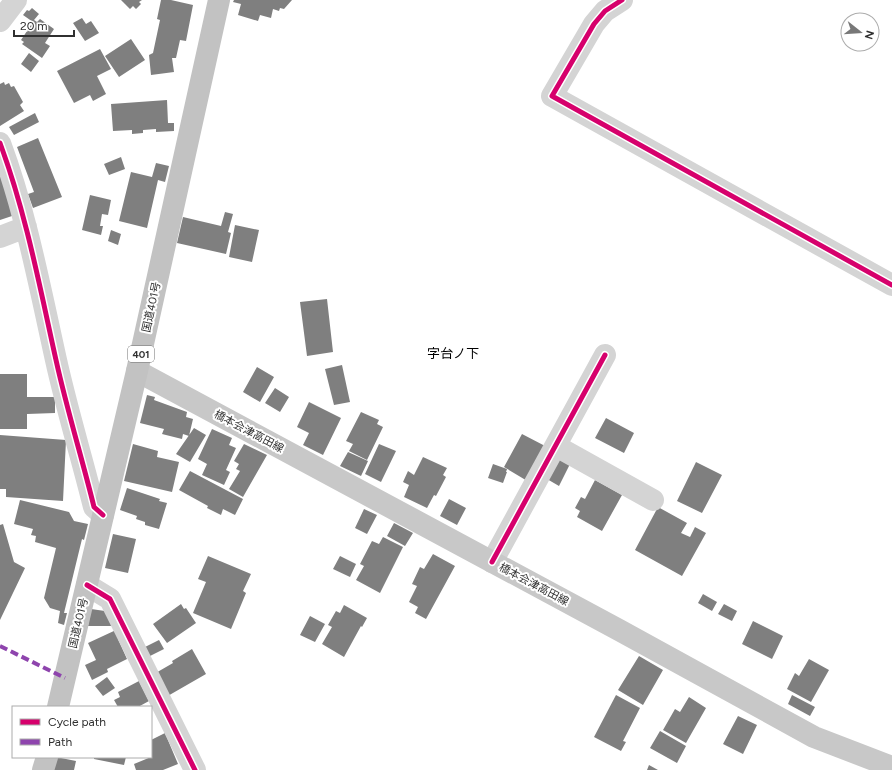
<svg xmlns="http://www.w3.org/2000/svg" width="892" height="770" viewBox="0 0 892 770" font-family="Figtree,'Noto Sans JP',sans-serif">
	<rect width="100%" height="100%" fill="#fff"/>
	<path fill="#7f7f7f" d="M121 0H142L139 2 141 4 136 9 133 6 130 9Z
		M161 0H171L193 5 186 41 180 40 176 58H172L174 72 151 75 149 55 153 53 160 20 157 19Z
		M234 0H292L284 9 280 8 279 11 273 9 271 18 260 15 258 21 238 15 241 4 233 2Z
		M32 8 39 14 34 20 37 22 40 19 54 29 45 43 50 46 42 58 22 44 24 42 21 40 33 22 23 15 27 10 29 11Z
		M82 18 86 24 91 21 99 33 85 41 73 23Z
		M131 39 145 60 119 77 105 56Z
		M100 49 111 69 97 76 106 94 93 101 90 95 74 103 57 71Z
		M29 53 39 61 31 72 21 64Z
		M4 82 5 85 9 83 11 87 14 86 23 102 20 105 24 111 0 126V84Z
		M167 100 168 123H174V131L156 132V129L143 130V133L132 134V130L113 131 111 104Z
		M35 113 39 122 14 135 9 127Z
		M38 138 62 197 33 208 28 194 34 192 17 147Z
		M121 157 125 169 109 175 104 164Z
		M156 163 169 166 165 182 158 180 147 228 119 221 131 172 152 177Z
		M0 173 15 215 0 220Z
		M90 195 111 200 108 215 102 214 100 226H103L101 235 82 230Z
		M225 212 233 214 228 232 231 233 226 254 177 243 183 217 221 226Z
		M235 225 259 230 252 262 229 257Z
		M111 230 121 234 118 245 108 241Z
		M327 299 333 352 307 356 300 302Z
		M342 365 350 402 334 405 325 369Z
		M257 367 274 377 260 402 243 392Z
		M0 374H27V397H55V413L27 414V429H0Z
		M275 388 289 397 280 412 265 403Z
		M147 395 155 397 154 400 187 412 186 417 193 419 189 436 183 434 182 439 162 434 164 429 140 423Z
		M309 402 341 418 323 455 303 445 309 433 297 427Z
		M361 412 379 420 377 424 383 427 367 460 349 451 353 444 346 441Z
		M606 418 634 433 624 453 595 438Z
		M194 428 206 435 190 462 176 454Z
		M212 429 232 438 229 445 236 448 226 470 230 472 224 485 202 475 207 464 198 459Z
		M522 434 547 447 529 482 504 467Z
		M0 435 66 440 63 501 6 497V489H0Z
		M133 444 158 451 157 457 179 462 172 492 124 481Z
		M244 444 267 455 243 497 229 489 240 471 236 469 239 464 234 461Z
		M379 444 396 451 381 482 365 474Z
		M348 452 368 461 361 476 340 466Z
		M423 457 447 468 443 475 446 477 436 496 434 495 427 508 404 497 409 485 403 482 408 471 414 475Z
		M557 457 570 464 559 486 547 479Z
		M696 462 722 475 702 513 677 501Z
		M493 464 507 469 506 472H507L503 483 488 478Z
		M190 471 243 499 235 515 223 509 221 515 207 508 208 506 179 490Z
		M595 480 622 495 602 531 577 517 580 511 575 508 581 497 585 499Z
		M127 488 160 499 159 501 167 503 159 529 145 525V522L136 519 137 516 120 510Z
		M449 499 466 508 457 525 440 516Z
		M20 500 69 512 74 521 88 524 84 540 82 539 64 613H67L64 625 58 623 60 611 50 608 44 598 56 548 35 542 36 536 31 535 33 529 14 524Z
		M658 507 687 523 681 533 690 537 695 527 706 533 682 576 635 550Z
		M364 509 377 515 367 534 355 528Z
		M394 523 413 533 405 546 387 536Z
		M3 524 14 562 25 568 0 620V525Z
		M113 534 136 539 128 573 105 568Z
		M383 537 403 547 380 593 356 580 364 566 360 564 372 541 379 544Z
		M433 554 455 566 426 619 415 613 418 607 409 602 417 586 412 584 420 567 424 569Z
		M208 556 251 574 243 591 246 593 231 629 193 613 206 582 198 579Z
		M340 556 356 564 350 577 333 569Z
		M703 594 717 602 712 611 698 603Z
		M181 604 184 609 186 608 196 623 167 643 153 624Z
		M724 604 737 611 732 621 718 614Z
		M344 605 367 618 362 627 361 626 344 657 322 644 332 627 328 625 336 611 340 613Z
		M91 609 105 611 113 626H88Z
		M310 616 325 624 315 642 300 635Z
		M753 621 783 636 772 659 742 644Z
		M116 630 119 638 118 639 127 659 107 669 108 672 92 680 85 665 96 660 88 643Z
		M159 640 164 649 148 657 143 648Z
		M192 649 206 674 166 697 154 674 173 663 172 661Z
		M639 656 663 670 643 705 618 690Z
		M809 659 829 670 811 702 787 689 795 673 799 676Z
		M107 677 115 688 103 696 95 686Z
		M139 681 149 701 138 707H118L114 700 120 697 118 692Z
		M616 695 640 708 623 741 626 742 621 751 594 737Z
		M792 695 815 707 810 716 788 704Z
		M689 697 706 708 686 743 663 730 675 709 680 712Z
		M738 716 757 725 743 754 723 744Z
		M660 731 686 746 677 763 650 748Z
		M165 733 178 764 163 770H136L134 764 151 757V740Z
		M56 757 76 761 74 770H53Z
		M94 757H126L124 765 94 759Z
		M649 765 658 770H647Z"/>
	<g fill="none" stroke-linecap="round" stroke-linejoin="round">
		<path stroke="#d4d4d4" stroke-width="22" d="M622 0 605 11 594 24 552 96 892 285
			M0 21 16 0
			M0 143C26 213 40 288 56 360 67 410 82 458 94 507L103 515
			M0 237 26 227
			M556 446 653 500
			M492 562 605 355
			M87 585 110 599 195 770"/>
		<path stroke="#c8c8c8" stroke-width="22" d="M137 371 619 630 814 737 892 767"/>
		<path stroke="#c2c2c2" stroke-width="22" d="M58 707 137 371 219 0
			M43 770 47 757"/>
		<path stroke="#8e44ad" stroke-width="4" stroke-dasharray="8 4" stroke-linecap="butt" d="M0 646 65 678"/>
		<defs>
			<path id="cycleway" d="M622 0 605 11 594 24 552 96 892 285
				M0 143C26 213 40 288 56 360 67 410 82 458 94 507L103 515
				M492 562 605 355
				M87 585 110 599 195 770"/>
		</defs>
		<use href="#cycleway" stroke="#fff" stroke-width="8"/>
		<use href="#cycleway" stroke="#d6006c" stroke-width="5"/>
	</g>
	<g text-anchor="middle" stroke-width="4" stroke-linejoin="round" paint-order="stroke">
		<rect fill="#fff" stroke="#6e6e6e" stroke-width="1" x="128" y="346" width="26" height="16" rx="3"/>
		<g font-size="10" font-weight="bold" fill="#303030">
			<text x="141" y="358">401</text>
		</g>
		<g font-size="11" fill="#303030" stroke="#fff">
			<text transform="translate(151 307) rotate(-78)" y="4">国道401号</text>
			<text transform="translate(249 431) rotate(28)" y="4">橋本会津高田線</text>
			<text transform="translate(534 584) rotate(28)" y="4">橋本会津高田線</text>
			<text transform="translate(78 623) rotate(-77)" y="4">国道401号</text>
		</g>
		<g font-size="13" fill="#000" stroke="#fff">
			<text x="453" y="358">字台ノ下</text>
		</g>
	</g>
	<rect x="12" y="706" width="140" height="52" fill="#ffffff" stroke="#acacac"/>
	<rect x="20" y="719" width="20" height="6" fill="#d6006c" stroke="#acacac"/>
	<text x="48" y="726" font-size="12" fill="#303030">Cycle path</text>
	<rect x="20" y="739" width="20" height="6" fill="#8e44ad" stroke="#acacac"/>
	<text x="48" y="746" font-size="12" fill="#303030">Path</text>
	<g transform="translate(860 32) rotate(107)"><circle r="19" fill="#ffffff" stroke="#acacac"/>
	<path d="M0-3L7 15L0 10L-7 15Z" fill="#787878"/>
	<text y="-6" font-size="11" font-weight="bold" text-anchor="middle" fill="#303030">N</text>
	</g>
	<path d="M14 30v6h60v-6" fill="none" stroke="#303030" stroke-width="2"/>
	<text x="20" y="30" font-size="12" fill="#303030" stroke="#ffffff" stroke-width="3" paint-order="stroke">20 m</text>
</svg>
